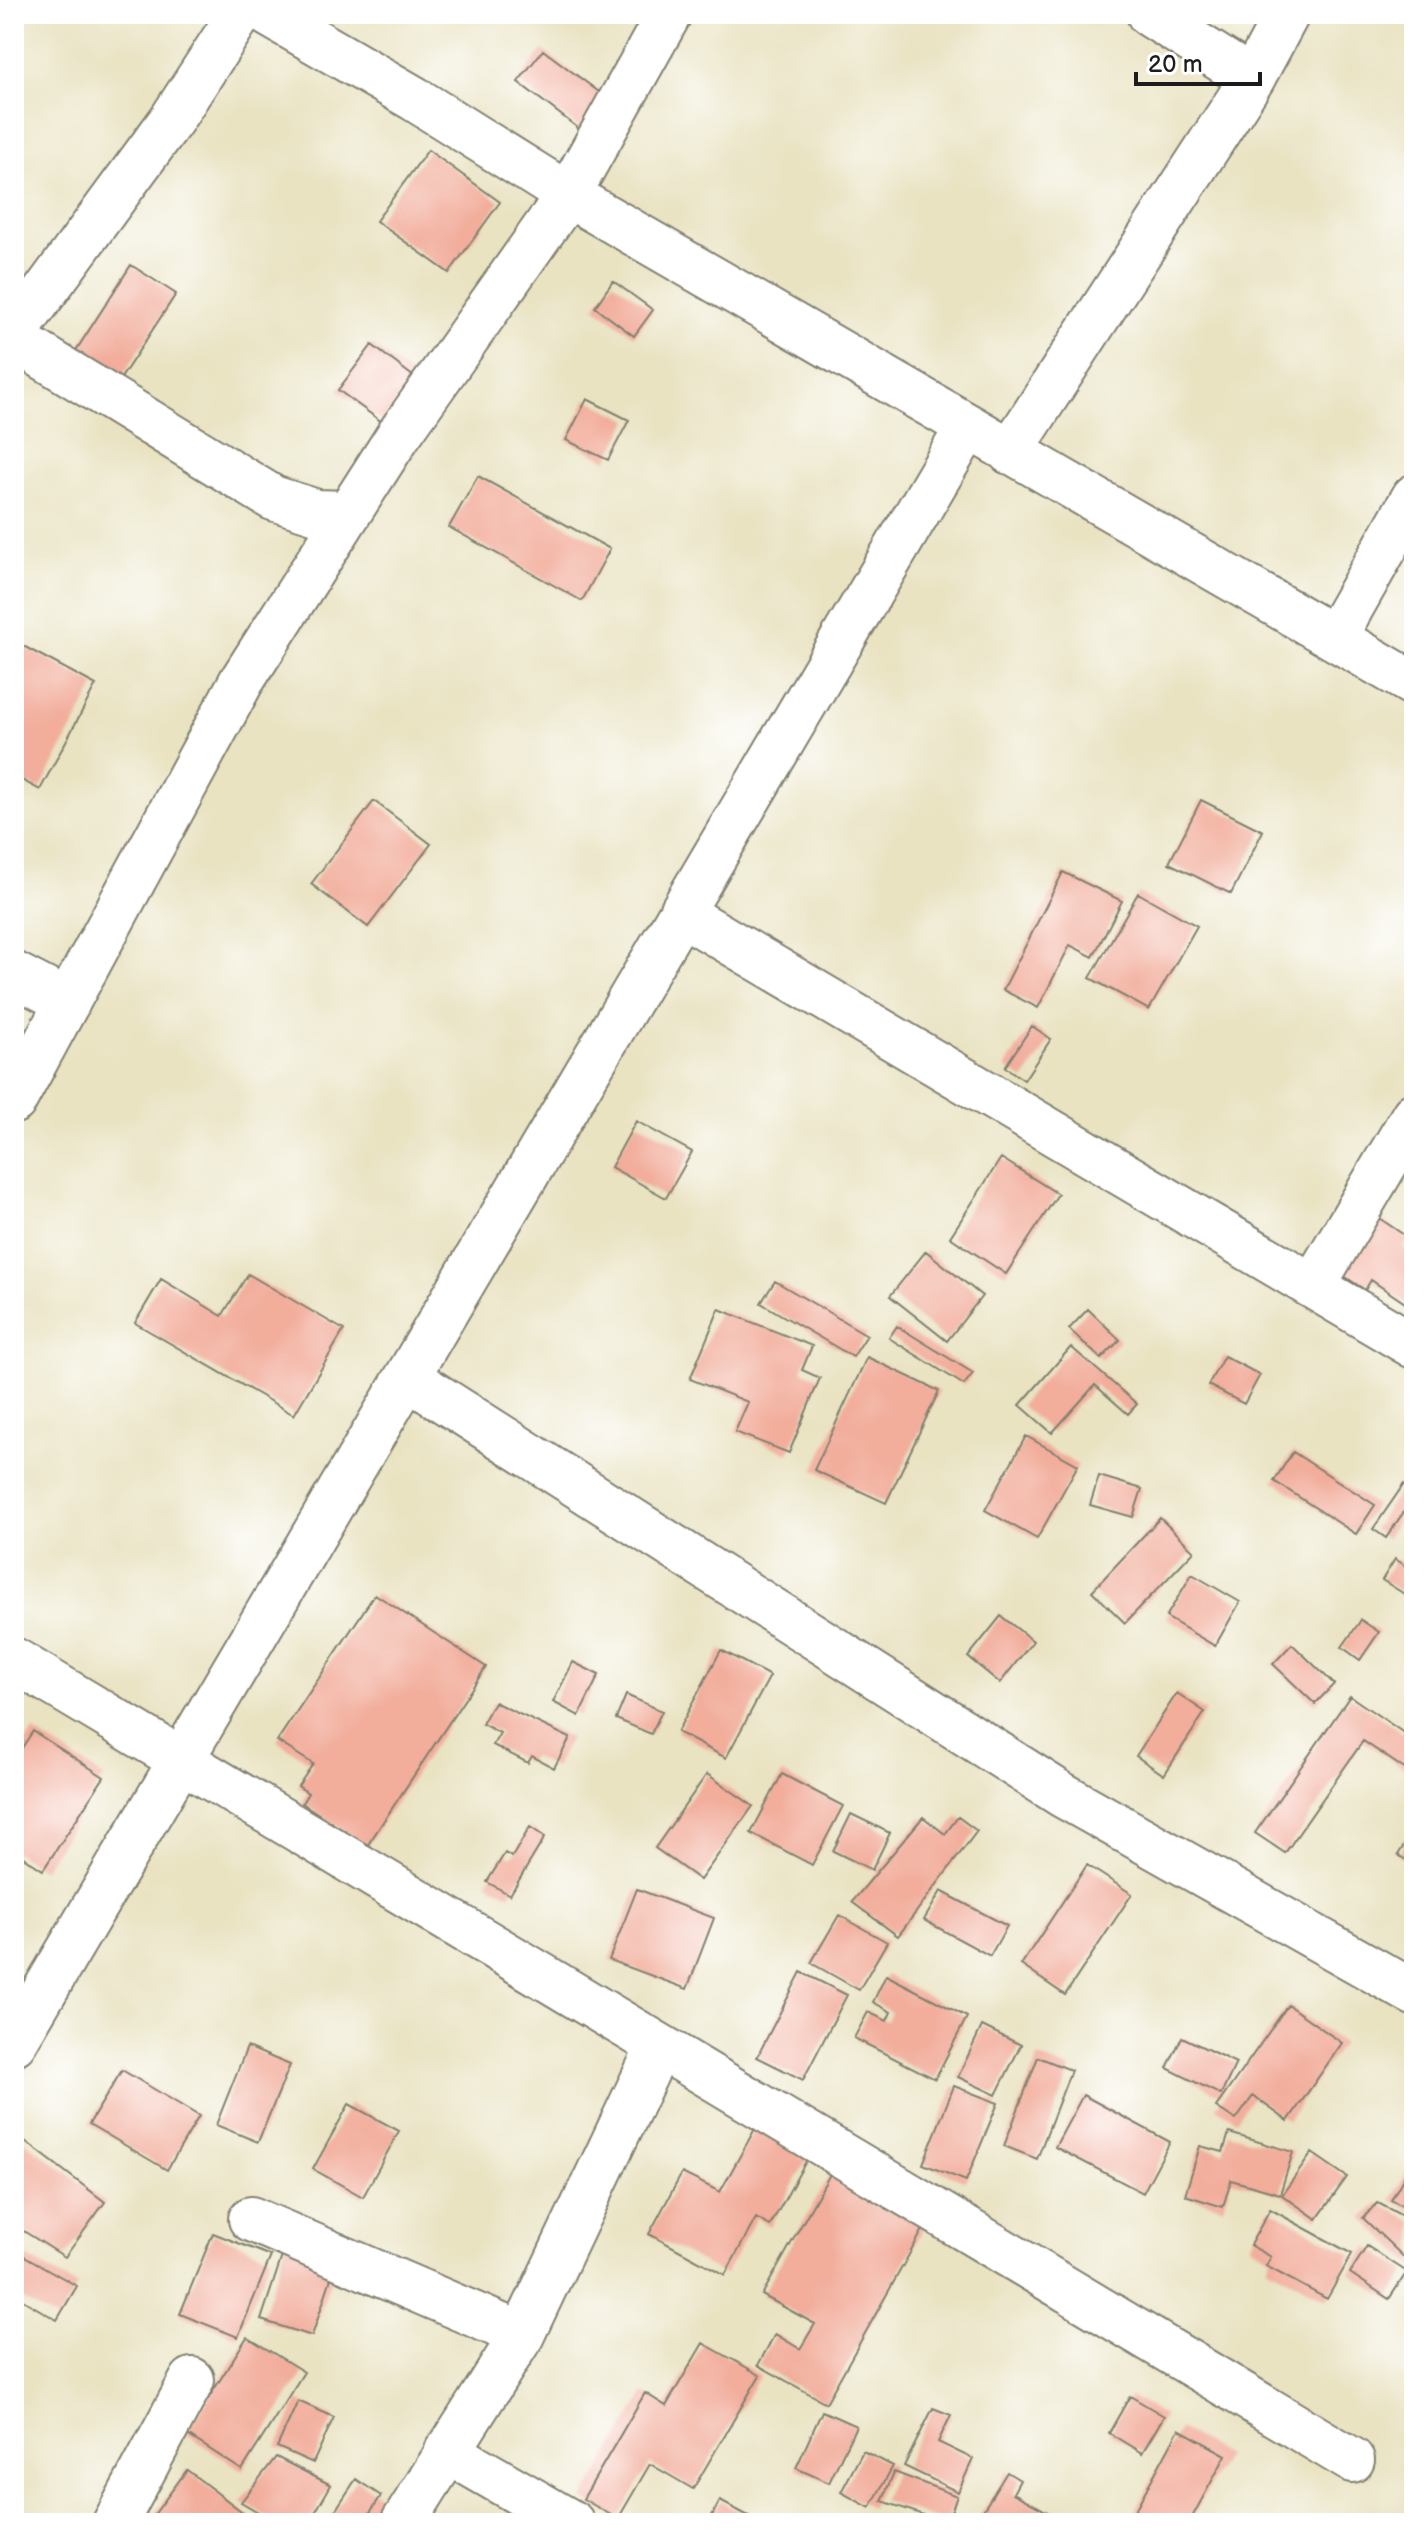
<svg xmlns="http://www.w3.org/2000/svg" width="1428" height="2537" viewBox="0 0 1428 2537" font-family="'Balsamiq Sans',sans-serif">
	<rect width="100%" height="100%" fill="#fff"/>
	<filter id="ink" filterUnits="userSpaceOnUse"><feTurbulence type="fractalNoise" baseFrequency=".0125" numOctaves="2"/><feDisplacementMap in="SourceGraphic" scale="16" xChannelSelector="R" yChannelSelector="G"/><feConvolveMatrix kernelMatrix="1 2 1 2 8 2 1 2 1" color-interpolation-filters="sRGB"/></filter>
	<filter id="wash" filterUnits="userSpaceOnUse"><feTurbulence type="fractalNoise" baseFrequency=".006" numOctaves="4" result="noise"/><feDisplacementMap in="SourceGraphic" scale="32" xChannelSelector="R" yChannelSelector="G"/><feGaussianBlur stdDeviation="1.8" result="paint"/><feColorMatrix in="noise" values="0 0 0 0 0 0 0 0 0 0 0 0 0 0 0 0 0 1.4 0 .05"/><feComposite in="paint" operator="in"/></filter>
	<g filter="url(#wash)">
		<rect width="100%" height="100%" fill="#e9e3c2"/>
		<g id="blocks">
			<path fill="#f2ad9b" d="M543 50 607 98 582 131 518 82Z
				M428 150 500 202 449 273 376 221Z
				M131 265 176 294 119 381 75 352Z
				M613 281 653 310 634 336 595 307Z
				M372 345 414 377 382 422 338 390Z
				M587 399 629 420 608 460 566 440Z
				M478 476 610 549 582 601 449 527Z
				M14 641 96 685 40 790 14 776Z
				M1201 800 1263 831 1231 894 1169 863Z
				M374 801 431 844 368 927 311 884Z
				M1063 872 1122 901 1093 957 1070 945 1038 1008 1003 990Z
				M1138 893 1197 926 1149 1010 1090 978Z
				M1032 1026 1051 1039 1024 1080 1005 1067Z
				M636 1121 692 1152 666 1198 611 1167Z
				M1001 1158 1058 1194 1006 1274 950 1237Z
				M1373 1214 1410 1239 1403 1248 1414 1255V1309L1371 1280 1365 1290 1335 1270Z
				M926 1251 982 1296 947 1341 890 1296Z
				M248 1274 344 1330 294 1415 135 1323 161 1279 222 1316Z
				M775 1281 867 1335 853 1357 761 1303Z
				M719 1309 812 1346 802 1370 820 1378 789 1453 735 1432 748 1402 690 1379Z
				M1088 1309 1120 1340 1101 1359 1069 1329Z
				M897 1326 973 1373 964 1385 889 1338Z
				M1071 1347 1137 1404 1128 1414 1095 1385 1052 1433 1020 1405Z
				M1224 1356 1260 1375 1244 1404 1208 1385Z
				M867 1357 939 1391 886 1503 814 1470Z
				M1026 1436 1078 1465 1037 1539 985 1510Z
				M1293 1452 1375 1505 1356 1534 1274 1481Z
				M1099 1476 1142 1489 1133 1517 1090 1505Z
				M1404 1484 1414 1491V1497L1386 1538 1373 1529Z
				M1160 1518 1194 1551 1125 1623 1092 1591Z
				M1395 1559 1414 1571V1600L1382 1580Z
				M1192 1574 1240 1602 1215 1646 1166 1617Z
				M375 1594 486 1667 367 1846 302 1803 308 1793 298 1786 313 1764 277 1741Z
				M1001 1616 1033 1641 1000 1683 968 1657Z
				M1361 1620 1379 1632 1360 1660 1342 1647Z
				M1292 1644 1334 1684 1315 1704 1273 1664Z
				M721 1650 770 1676 726 1758 677 1732Z
				M573 1662 599 1675 579 1716 553 1702Z
				M1177 1693 1205 1712 1164 1775 1136 1756Z
				M626 1695 662 1711 651 1734 616 1719Z
				M1350 1696 1414 1740V1765L1409 1772 1363 1741 1285 1853 1255 1833Z
				M494 1702 570 1738 554 1768 532 1756 528 1763 493 1745 500 1733 482 1724Z
				M33 1731 104 1777 43 1870 14 1851V1760Z
				M707 1774 753 1806 700 1880 655 1848Z
				M782 1774 843 1806 812 1865 751 1833Z
				M851 1814 890 1833 872 1870 833 1851Z
				M923 1817 945 1834 958 1817 977 1831 898 1936 852 1902Z
				M530 1827 545 1837 510 1895 487 1882 505 1853 512 1857Z
				M1410 1836 1414 1838V1865L1398 1855Z
				M1087 1865 1132 1894 1065 1995 1021 1965Z
				M637 1889 714 1918 687 1989 609 1960Z
				M941 1891 1007 1926 990 1956 924 1920Z
				M839 1915 887 1942 859 1990 811 1963Z
				M801 1972 847 1995 803 2080 757 2057Z
				M886 1975 967 2017 935 2079 854 2038 868 2012 887 2021 891 2012 873 2002Z
				M1288 2005 1342 2043 1288 2121 1253 2096 1236 2120 1216 2107Z
				M982 2026 1021 2045 996 2095 958 2077Z
				M1182 2037 1236 2063 1221 2095 1167 2068Z
				M247 2047 290 2065 258 2142 216 2125Z
				M1038 2057 1071 2070 1037 2159 1004 2146Z
				M122 2070 199 2116 167 2170 89 2124Z
				M954 2086 998 2103 966 2181 923 2164Z
				M1083 2095 1170 2142 1143 2193 1055 2147Z
				M349 2104 399 2131 363 2197 313 2169Z
				M762 2116 815 2145 770 2226 756 2218 725 2275 649 2234 682 2173 720 2192Z
				M1229 2133 1293 2152 1280 2194 1231 2180 1223 2207 1185 2195 1200 2146 1223 2152Z
				M25 2141 105 2202 65 2257 14 2225V2160Z
				M1312 2153 1347 2177 1317 2219 1282 2195Z
				M1414 2159V2212L1391 2200Z
				M834 2167 929 2219 826 2403 758 2365 775 2334 800 2349 815 2324 762 2295Z
				M1378 2203 1414 2222V2267L1363 2218Z
				M1270 2209 1352 2254 1327 2299 1266 2266 1271 2257 1250 2245Z
				M213 2233 271 2256 238 2337 180 2314Z
				M286 2244 337 2260 312 2336 261 2320Z
				M1367 2246 1407 2272 1389 2299 1350 2273Z
				M14 2250 77 2286 57 2320 14 2295Z
				M247 2337 304 2372 242 2470 186 2434Z
				M703 2343 760 2375 693 2489 650 2464 618 2519 583 2499 645 2393 666 2406Z
				M1130 2396 1164 2416 1142 2453 1109 2433Z
				M298 2401 334 2417 313 2463 277 2447Z
				M933 2408 951 2415 938 2442 973 2459 958 2492 904 2466Z
				M822 2411 856 2426 829 2483 796 2468Z
				M1179 2429 1226 2455 1189 2523H1128Z
				M863 2451 893 2466 870 2508 841 2492Z
				M276 2457 331 2485 309 2523H277L241 2502Z
				M187 2470 257 2523H148Z
				M894 2472 957 2496 947 2523 882 2501Z
				M1007 2472 1020 2480 1013 2493 1053 2515 1049 2523H989L979 2517Z
				M356 2479 381 2496 363 2523H327Z
				M720 2501 762 2523H708Z"/>
		</g>
	</g>
	<g filter="url(#ink)">
		<use href="#blocks" fill-opacity="0" stroke="#82806f" stroke-width="2"/>
		<g fill="none" stroke-linecap="round" stroke-linejoin="round">
			<defs>
				<path id="minor" d="M268 14 415 99 568 195 1414 684
					M1149 14 1252 79
					M14 334 172 119 240 14
					M14 339 273 498 317 512 348 513
					M1010 452 1252 79 1287 14
					M1335 636 1414 497
					M681 913 1414 1346
					M14 974 68 1002
					M14 1101 241 682 398 436 568 195 669 14
					M1313 1286 1414 1115
					M407 1377 1061 1794 1414 1993
					M14 1660 1352 2460
					M14 2043 968 427
					M251 2219 522 2335
					M447 2451 572 2523
					M115 2523 192 2380
					M403 2523 522 2335 659 2046"/>
			</defs>
			<use href="#minor" stroke="#82806f" stroke-width="48"/>
			<use href="#minor" stroke="#fff" stroke-width="44"/>
		</g>
	</g>
	<rect width="1428" height="2537" fill="none" stroke="#fff" stroke-width="48"/>
	<path d="M1136 72v12h124v-12" fill="none" stroke="#1c1c1c" stroke-width="4"/>
	<text x="1148" y="72" font-size="24" fill="#1c1c1c" stroke="#ffffff" stroke-width="6" paint-order="stroke">20 m</text>
</svg>
